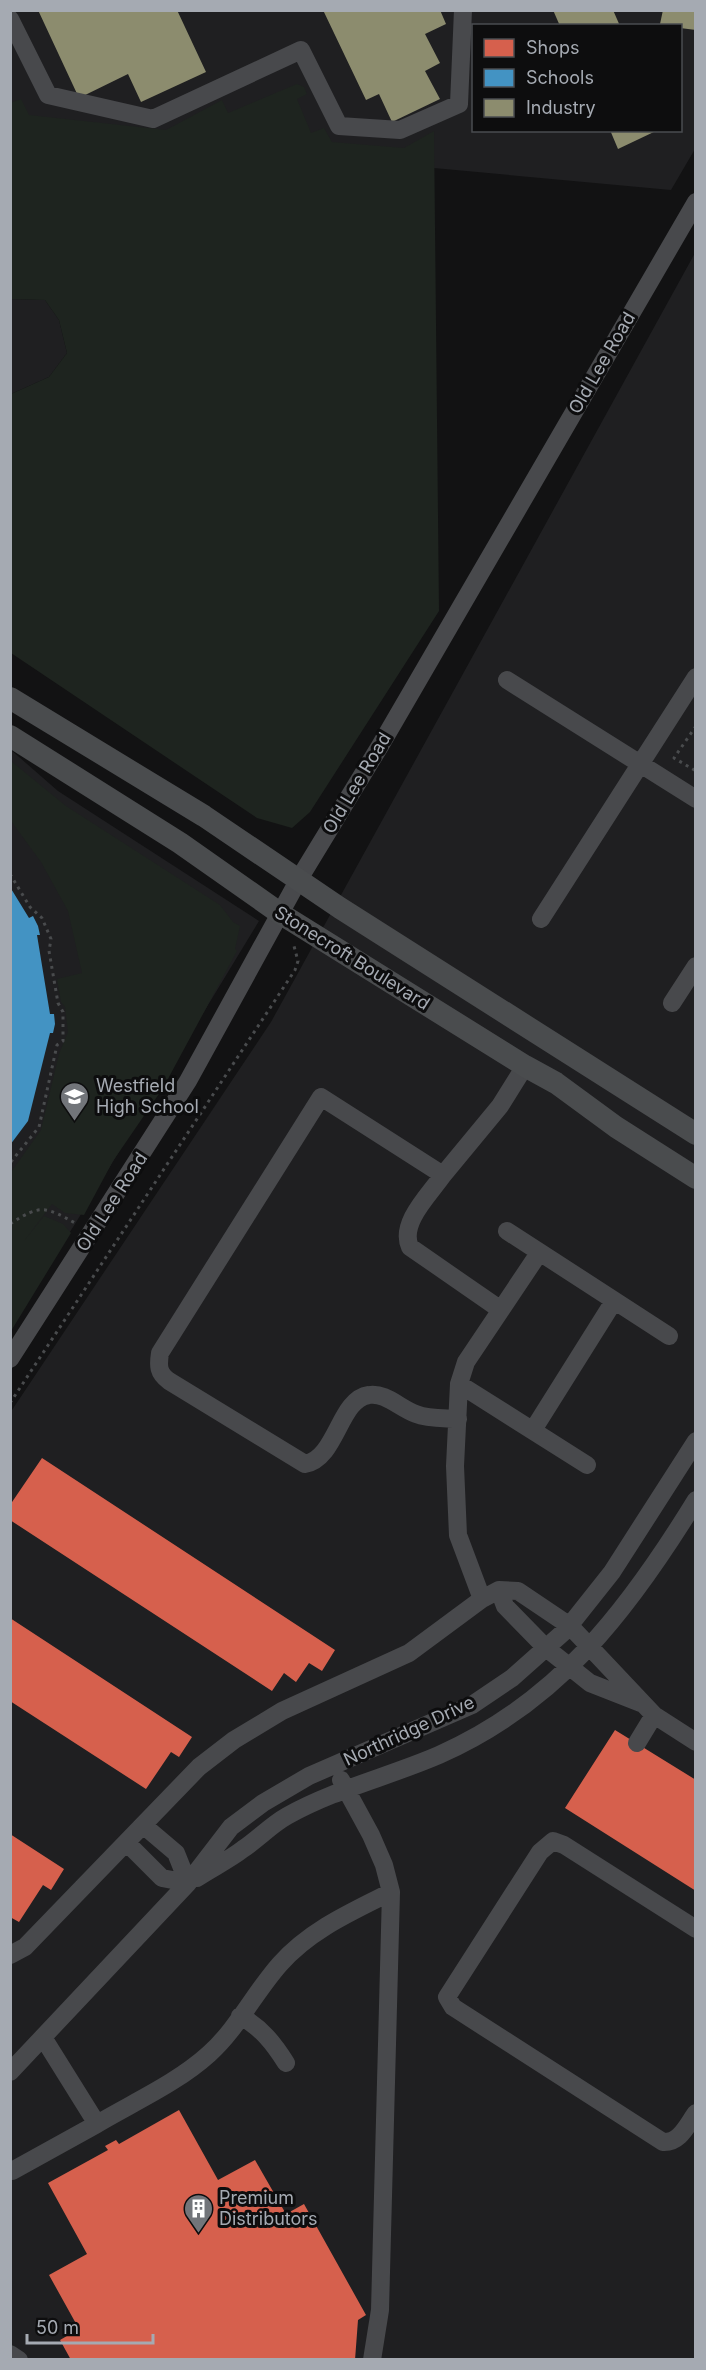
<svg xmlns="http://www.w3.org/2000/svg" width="706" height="2370" viewBox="0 0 706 2370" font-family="Inter,sans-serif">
	<rect width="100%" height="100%" fill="#121213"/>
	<path fill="#1f1f21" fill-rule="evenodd" d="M10 11H695V149L671 190 11 129ZM474 26H680V130H474Z
		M695 253V2359H11L10 1413 271 1022Z
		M11 299 45 300 59 320 67 353 49 377 11 394Z
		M11 750 58 791 259 921 75 1224 11 1323Z"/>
	<path fill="#1e241f" d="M297 84 304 87 307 94 297 99 311 133 324 128 332 142 404 148 434 131 439 611 310 812 292 828 257 818 11 653V394L49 377 67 353 59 320 45 300 11 299 10 103 21 99 29 115 166 130 222 100 228 113Z
		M11 761 66 806 220 905 233 922 240 926 235 949 237 951 163 1088 113 1161 84 1215 65 1213 52 1204 24 1241 44 1216 63 1224 71 1233 11 1331V1172L41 1130 59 1054 68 1032 65 1007 61 1002 57 979 82 973 68 911 41 862 11 821Z"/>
	<path fill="#d6604d" d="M42 1458 335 1650 322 1671 309 1663 296 1682 284 1673 272 1691 10 1520V1505Z
		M10 1618 192 1737 179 1757 171 1752 146 1789 10 1701Z
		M615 1730 696 1780V1891L565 1808Z
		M10 1834 64 1869 51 1890 43 1885 19 1922 10 1917Z
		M179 2110 218 2180 255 2160 286 2214 304 2204 366 2315 358 2320 355 2360H71L60 2340 79 2329 49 2275 87 2254 48 2183 108 2150 105 2146 116 2140 119 2144Z"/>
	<path fill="#4393c3" d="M10 887 29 918 33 916 38 926 40 935H37L50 1014H54L55 1024 53 1033H50L28 1121 10 1145Z"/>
	<path fill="#8c8c6e" d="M38 10H177L206 72 141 102 128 74 79 98Z
		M323 10H440L446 24 425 34 440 63 425 71 440 99 392 122 379 94 366 100Z
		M553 10H613L620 26H560Z
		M663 10H696V30L680 28V26L660 24Z
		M610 130H658L618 149Z"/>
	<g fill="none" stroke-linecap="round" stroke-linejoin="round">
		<path stroke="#494b4d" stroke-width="3" stroke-dasharray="3 4.5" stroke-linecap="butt" d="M696 726 674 758 696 771
			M10 874 30 907 42 918 51 939 49 951 58 1003 63 1012V1041L57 1045 39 1127 10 1163
			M10 1224C42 1203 45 1207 77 1224
			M10 1403 295 970 298 961 294 946"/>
		<path stroke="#48494c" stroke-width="18" d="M10 19 48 95 153 119 301 50 339 126 400 130 459 104 463 10
			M507 680 696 799
			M541 919 696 677
			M672 1003 696 966
			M443 1175 500 1106 525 1066
			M507 1231 669 1336
			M10 1359 188 1081 299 879 380 746 696 202
			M459 1384 587 1465
			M458 1419C444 1418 428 1419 416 1414 401 1409 385 1392 369 1395 339 1399 337 1458 305 1464L169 1381C158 1373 158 1366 160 1353L321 1097 443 1175C430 1194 399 1223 410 1247L501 1310
			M533 1430 614 1301
			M499 1590 505 1606 546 1648 570 1667 590 1683 641 1703
			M482 1599 458 1535 455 1466 459 1384 466 1362 539 1253
			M637 1743 654 1715
			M341 1780 371 1835 384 1865 391 1892 380 2310 372 2360
			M143 1825 176 1853 188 1883
			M127 1843 162 1878 188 1883
			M197 1878C212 1868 229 1860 243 1849 258 1839 271 1825 287 1816 335 1789 388 1777 439 1755 559 1702 629 1609 696 1500
			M696 1929 564 1845 553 1841 540 1852 447 1997 453 2007 663 2142C680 2143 687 2125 696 2113
			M10 1955 25 1947 199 1767 234 1740 282 1711 409 1653 482 1599 499 1590 518 1591 570 1626 654 1715 696 1742
			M240 2016C261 2027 274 2044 286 2063
			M44 2039 97 2124C134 2102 177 2083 209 2054 237 2029 255 1992 280 1964 310 1930 351 1912 391 1892
			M10 2072 188 1883 231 1827 263 1803 309 1776 472 1705 512 1678 566 1630 612 1572 696 1441
			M12 2171 97 2124
			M10 2354 19 2360"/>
		<path stroke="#4a4c4e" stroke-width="22" d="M10 698 204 816 340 908 696 1134
			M10 736 180 843 281 914 525 1066 556 1083 616 1127 696 1178"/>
	</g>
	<defs>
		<symbol id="school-pin" viewBox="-11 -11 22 30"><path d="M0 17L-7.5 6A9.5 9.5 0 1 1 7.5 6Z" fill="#72757a" stroke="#0d0d0e"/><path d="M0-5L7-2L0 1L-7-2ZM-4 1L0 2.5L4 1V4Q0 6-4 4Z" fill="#fff"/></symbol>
		<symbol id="building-pin" viewBox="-11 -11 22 30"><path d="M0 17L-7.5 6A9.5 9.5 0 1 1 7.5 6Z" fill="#72757a" stroke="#0d0d0e"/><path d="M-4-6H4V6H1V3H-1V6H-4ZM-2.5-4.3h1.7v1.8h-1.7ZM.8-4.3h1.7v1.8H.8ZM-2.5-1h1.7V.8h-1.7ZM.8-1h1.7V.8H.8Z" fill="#fff"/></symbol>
	</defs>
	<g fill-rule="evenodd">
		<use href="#school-pin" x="58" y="1080" width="33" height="45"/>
		<use href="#building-pin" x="182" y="2192" width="33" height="45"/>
	</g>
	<g text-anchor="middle" stroke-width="6" stroke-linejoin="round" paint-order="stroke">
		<g font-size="18" fill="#a5aab2" stroke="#0d0d0e">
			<text transform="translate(602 363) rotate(-60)" y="6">Old Lee Road</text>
			<text transform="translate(357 783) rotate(-59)" y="6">Old Lee Road</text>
			<text transform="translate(352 958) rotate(32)" y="6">Stonecroft Boulevard</text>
			<text transform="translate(112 1202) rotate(-57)" y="6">Old Lee Road</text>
			<text transform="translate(409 1731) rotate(-25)" y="6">Northridge Drive</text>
		</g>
		<g font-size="18" fill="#a5aab2" stroke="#0d0d0e" text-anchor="start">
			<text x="96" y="1092">Westfield<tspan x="96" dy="21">High School</tspan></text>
			<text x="219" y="2204">Premium<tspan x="219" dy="21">Distributors</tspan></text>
		</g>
	</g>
	<rect width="706" height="2370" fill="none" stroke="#a5aab2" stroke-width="24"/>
	<rect x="472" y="24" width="210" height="108" fill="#0d0d0e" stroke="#4a4c50" stroke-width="1.5"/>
	<rect x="484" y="39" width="30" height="18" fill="#d6604d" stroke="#4a4c50" stroke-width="1.5"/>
	<text x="526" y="54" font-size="18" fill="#a5aab2">Shops</text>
	<rect x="484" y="69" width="30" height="18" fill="#4393c3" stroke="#4a4c50" stroke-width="1.5"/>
	<text x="526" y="84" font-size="18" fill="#a5aab2">Schools</text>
	<rect x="484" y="99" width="30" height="18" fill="#8c8c6e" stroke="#4a4c50" stroke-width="1.5"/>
	<text x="526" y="114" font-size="18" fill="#a5aab2">Industry</text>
	<path d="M27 2334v9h126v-9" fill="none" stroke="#a5aab2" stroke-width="3"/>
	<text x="36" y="2334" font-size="18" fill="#a5aab2" stroke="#0d0d0e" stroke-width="4.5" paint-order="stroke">50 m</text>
</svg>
